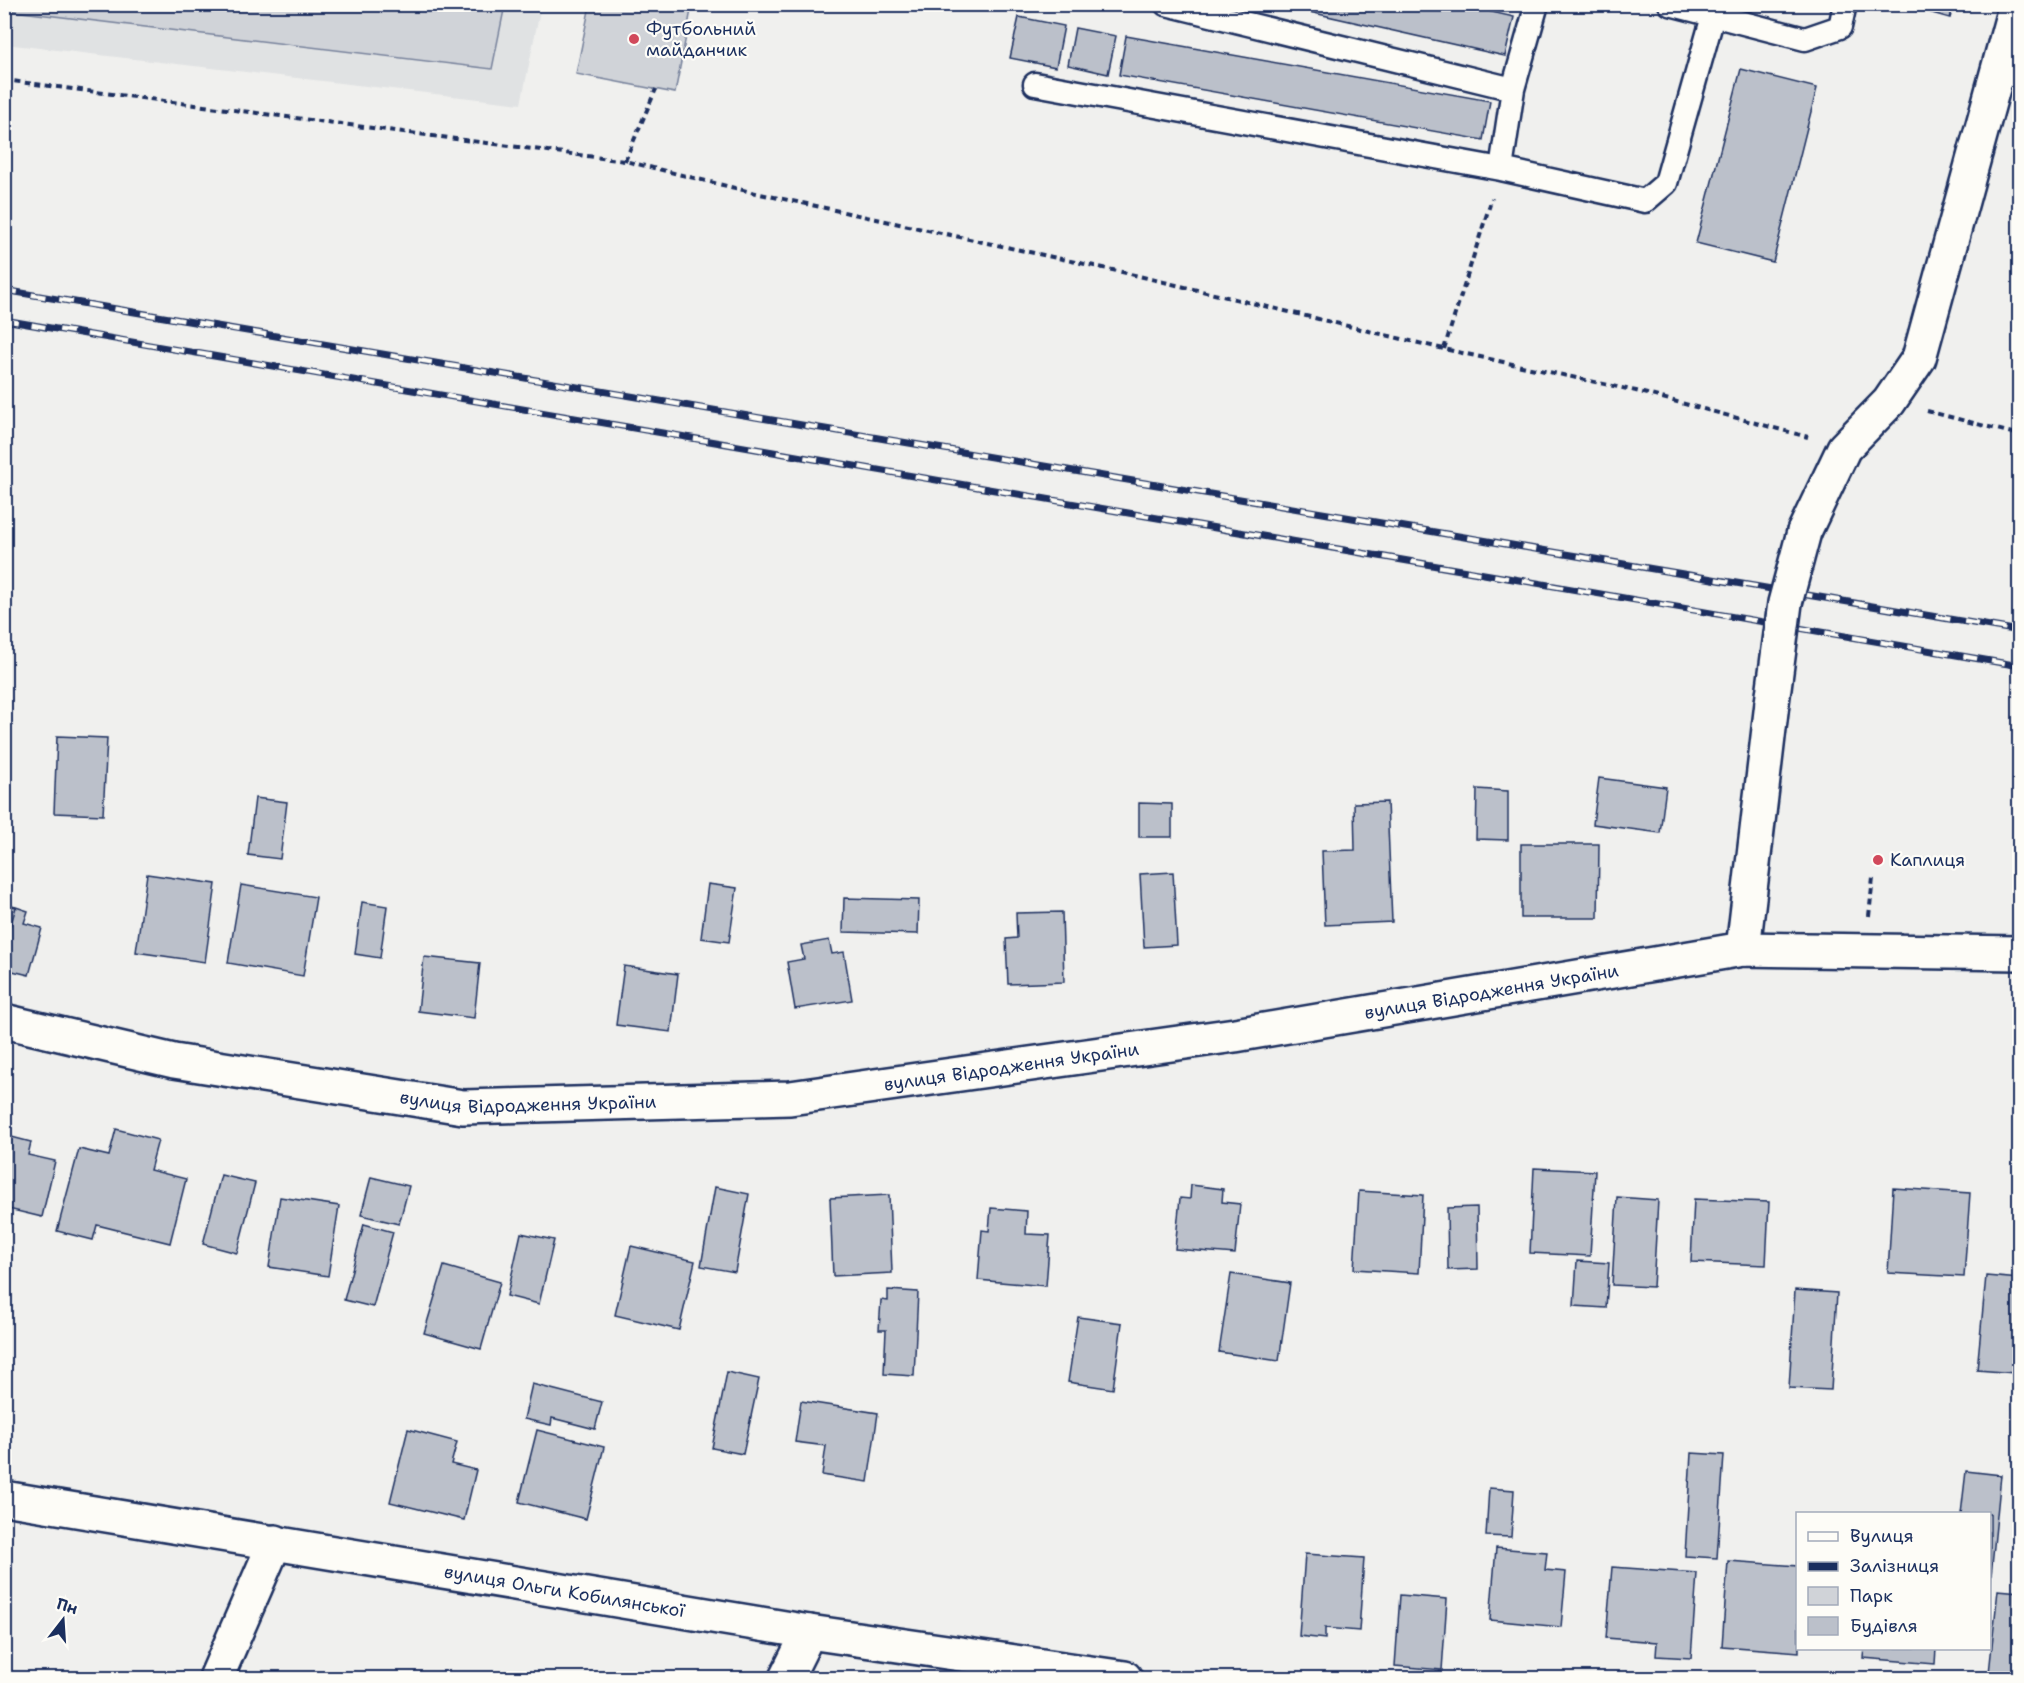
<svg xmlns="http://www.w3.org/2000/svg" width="2024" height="1683" viewBox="0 0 2024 1683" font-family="'Shantell Sans',sans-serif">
	<rect width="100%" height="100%" fill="#f0f0ee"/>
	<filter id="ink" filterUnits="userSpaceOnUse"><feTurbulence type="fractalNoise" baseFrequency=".0167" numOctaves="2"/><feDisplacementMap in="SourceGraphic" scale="12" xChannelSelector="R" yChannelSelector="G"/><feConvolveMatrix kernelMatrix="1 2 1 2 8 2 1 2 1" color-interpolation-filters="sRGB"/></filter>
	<g filter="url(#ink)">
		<path fill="#e0e2e3" d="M5 5H541L521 104 5 44Z"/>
		<path fill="#d0d3d8" stroke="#76819b" stroke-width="1.5" d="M5 4H505V5L492 69 5 10Z
			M590 5H692L675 93 576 74Z"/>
		<path fill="#bbc0ca" stroke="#1b2f5e" stroke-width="1.5" d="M1274 4H1457L1514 17 1505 56Z
			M1900 4H1954L1950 18Z
			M1019 17 1064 26 1056 67 1010 58Z
			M1075 28 1116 36 1108 74 1068 65Z
			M1126 36 1490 101 1483 140 1119 75Z
			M1741 69 1817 88 1773 262 1696 243Z
			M57 736 107 738 103 815 54 813Z
			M1599 778 1666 787 1660 833 1593 824Z
			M1477 789 1508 791V840L1476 839Z
			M255 798 287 802 280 859 248 855Z
			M1387 802 1392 922 1325 925 1322 851 1355 850 1354 803Z
			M1139 803 1172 804V837H1139Z
			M1521 844H1599L1598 918H1521Z
			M1173 872 1177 945 1144 947 1140 874Z
			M147 874 216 884 205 962 136 952Z
			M708 884 737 888 729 942 701 938Z
			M241 885 316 897 303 976 228 963Z
			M844 898 919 900 918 934 843 932Z
			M362 902 387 906 380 958 355 954Z
			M4 904 16 907 4 947Z
			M16 907 28 911 24 923 42 928 29 975 4 969V947Z
			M1062 912 1064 982 1008 984 1006 939 1017 938 1016 913Z
			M829 940 832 954 844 952 852 1000 795 1009 787 962 804 959 801 945Z
			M424 957 480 963 474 1018 418 1011Z
			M624 966 678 974 671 1032 616 1025Z
			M116 1129 158 1140 150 1170 186 1179 170 1243 97 1225 93 1240 57 1231 79 1149 109 1156Z
			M4 1135 31 1142 28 1155 55 1161 42 1217 4 1208Z
			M1534 1168 1595 1171 1590 1256 1530 1253Z
			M221 1175 255 1183 237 1253 203 1244Z
			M371 1177 409 1186 399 1224 361 1215Z
			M1191 1185 1223 1189 1222 1202 1240 1204 1235 1254 1175 1249 1180 1198 1190 1199Z
			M715 1187 749 1194 735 1272 701 1266Z
			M1893 1188 1970 1193 1964 1277 1888 1273Z
			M1359 1191 1423 1195 1419 1273 1354 1269Z
			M889 1195 892 1273 833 1276 830 1198Z
			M280 1197 339 1206 328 1276 269 1267Z
			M1617 1197 1658 1200 1653 1287 1612 1285Z
			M1694 1199 1769 1202 1766 1265 1691 1262Z
			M1477 1207 1478 1269 1448 1270 1447 1208Z
			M991 1208 1027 1211 1026 1234 1050 1235 1046 1286 978 1280 982 1230 989 1231Z
			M364 1224 393 1232 373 1307 344 1300Z
			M521 1233 554 1240 539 1304 507 1296Z
			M631 1246 695 1261 679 1330 615 1315Z
			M1577 1261 1609 1263 1606 1308 1574 1306Z
			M444 1266 500 1282 481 1349 424 1333Z
			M1231 1274 1290 1283 1279 1361 1219 1352Z
			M1986 1276 2020 1279V1330L2015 1373 1977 1370Z
			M888 1290 918 1292 914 1376 884 1374 886 1330H879L881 1300 888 1301Z
			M1795 1290 1837 1293 1831 1390 1789 1388Z
			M1078 1317 1122 1323 1113 1389 1068 1382Z
			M727 1372 759 1379 743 1454 712 1448Z
			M532 1384 602 1402 595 1429 552 1418 551 1425 524 1419Z
			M801 1401 878 1413 868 1482 822 1475 826 1446 795 1442Z
			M408 1429 457 1442 451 1464 476 1470 464 1520 390 1502Z
			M537 1430 604 1447 586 1519 519 1502Z
			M1691 1453 1724 1455 1717 1558 1685 1556Z
			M1966 1471 2001 1475 1990 1586V1514H1961Z
			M1489 1488 1514 1490 1511 1537 1486 1536Z
			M1496 1548 1547 1552 1545 1570 1566 1572 1561 1627 1490 1620Z
			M1305 1554 1364 1558 1359 1631 1325 1628V1639L1299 1636Z
			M1728 1561 1798 1566 1799 1652 1722 1646Z
			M1612 1567 1697 1573 1691 1658 1656 1656 1657 1642 1606 1638Z
			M1998 1590 2020 1592V1676L1989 1673Z
			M1400 1595 1447 1599 1442 1670 1395 1666Z
			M1864 1648H1936L1935 1664 1863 1658Z"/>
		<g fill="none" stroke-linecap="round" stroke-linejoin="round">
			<defs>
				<path id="lane" d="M1166 4 1513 89 1537 4
					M1670 4 1805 39 1840 27 1845 4
					M1035 84 1501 169 1645 201 1666 183 1713 16
					M1501 169 1513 89"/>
				<g id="street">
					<path d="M1804 532 1844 448 1889 402 1919 358 2016 4"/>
					<path d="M1743 949 1772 703"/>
					<path id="s1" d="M4 1498 809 1632 1125 1678"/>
					<path d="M216 1678 275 1542"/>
					<path d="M786 1678 809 1632"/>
				</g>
				<g id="secondary">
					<path id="s2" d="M4 1021 174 1061 463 1107 790 1098 1235 1035 1743 949 2020 953"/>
				</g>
			</defs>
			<use href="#lane" stroke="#1b2f5e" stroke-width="27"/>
			<use href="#street" stroke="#1b2f5e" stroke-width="38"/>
			<use href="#secondary" stroke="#1b2f5e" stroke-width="38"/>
			<path stroke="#1b2f5e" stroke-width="4" stroke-dasharray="6 4.5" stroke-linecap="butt" d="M4 80 625 161 751 192 1122 272 1444 349 1636 391 1808 437
				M625 161 656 89
				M1444 349 1492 198
				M1927 411 2020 435
				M1869 916 1873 878"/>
			<use href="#lane" stroke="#fdfcf7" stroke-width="22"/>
			<use href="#street" stroke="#fdfcf7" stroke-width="33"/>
			<use href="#secondary" stroke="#fdfcf7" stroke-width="33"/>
			<defs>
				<path id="rail" d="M4 290 2020 631
					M4 320 2020 666"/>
			</defs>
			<use href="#rail" stroke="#1b2f5e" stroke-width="7"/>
			<use href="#rail" stroke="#fdfcf7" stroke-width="4.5" stroke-dasharray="14" stroke-linecap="butt"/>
			<defs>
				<path id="street-bridge" d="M1772 703 1785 603 1804 532"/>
			</defs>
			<use href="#street-bridge" stroke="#1b2f5e" stroke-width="38" stroke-linecap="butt"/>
			<use href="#street-bridge" stroke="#fdfcf7" stroke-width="33"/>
		</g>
	</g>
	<g fill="#d1495b" stroke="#fdfcf7" stroke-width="2">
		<circle cx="634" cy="39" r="6"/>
		<circle cx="1878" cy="860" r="6"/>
	</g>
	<g text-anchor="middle" stroke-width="4.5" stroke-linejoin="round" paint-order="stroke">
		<g font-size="18" fill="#1b2f5e" stroke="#fdfcf7" text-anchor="start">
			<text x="646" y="35">Футбольний<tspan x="646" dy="21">майданчик</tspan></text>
			<text x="1890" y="866">Каплиця</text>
		</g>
		<g font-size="18" fill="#1b2f5e" stroke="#fdfcf7">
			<text dy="6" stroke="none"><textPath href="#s2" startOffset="1504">вулиця Відродження України</textPath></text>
			<text dy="6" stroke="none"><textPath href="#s2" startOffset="1018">вулиця Відродження України</textPath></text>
			<text dy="6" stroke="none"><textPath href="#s2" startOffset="532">вулиця Відродження України</textPath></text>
			<text dy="6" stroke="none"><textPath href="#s1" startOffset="568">вулиця Ольги Кобилянської</textPath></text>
		</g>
	</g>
	<rect width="2024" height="1683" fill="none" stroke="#fdfcf7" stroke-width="24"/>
	<rect x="12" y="12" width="2000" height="1659" fill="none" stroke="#1b2f5e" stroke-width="2" filter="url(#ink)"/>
	<rect x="1796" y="1512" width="195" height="138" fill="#fdfcf7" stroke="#a3aaba" stroke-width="1.5"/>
	<rect x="1808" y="1532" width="30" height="9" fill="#fdfcf7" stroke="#a3aaba" stroke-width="1.5"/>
	<text x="1850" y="1542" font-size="18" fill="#1b2f5e">Вулиця</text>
	<rect x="1808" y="1562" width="30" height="9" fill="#1b2f5e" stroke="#a3aaba" stroke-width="1.5"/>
	<text x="1850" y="1572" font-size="18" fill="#1b2f5e">Залізниця</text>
	<rect x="1808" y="1587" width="30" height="18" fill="#d0d3d8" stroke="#a3aaba" stroke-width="1.5"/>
	<text x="1850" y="1602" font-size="18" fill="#1b2f5e">Парк</text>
	<rect x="1808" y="1617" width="30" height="18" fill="#bbc0ca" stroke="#a3aaba" stroke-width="1.5"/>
	<text x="1850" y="1632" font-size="18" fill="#1b2f5e">Будівля</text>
	<g transform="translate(63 1620) rotate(17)" stroke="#fdfcf7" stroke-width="4.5" paint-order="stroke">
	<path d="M0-4.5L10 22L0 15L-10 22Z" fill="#1b2f5e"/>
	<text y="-9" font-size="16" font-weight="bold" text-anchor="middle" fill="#1b2f5e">Пн</text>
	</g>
</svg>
